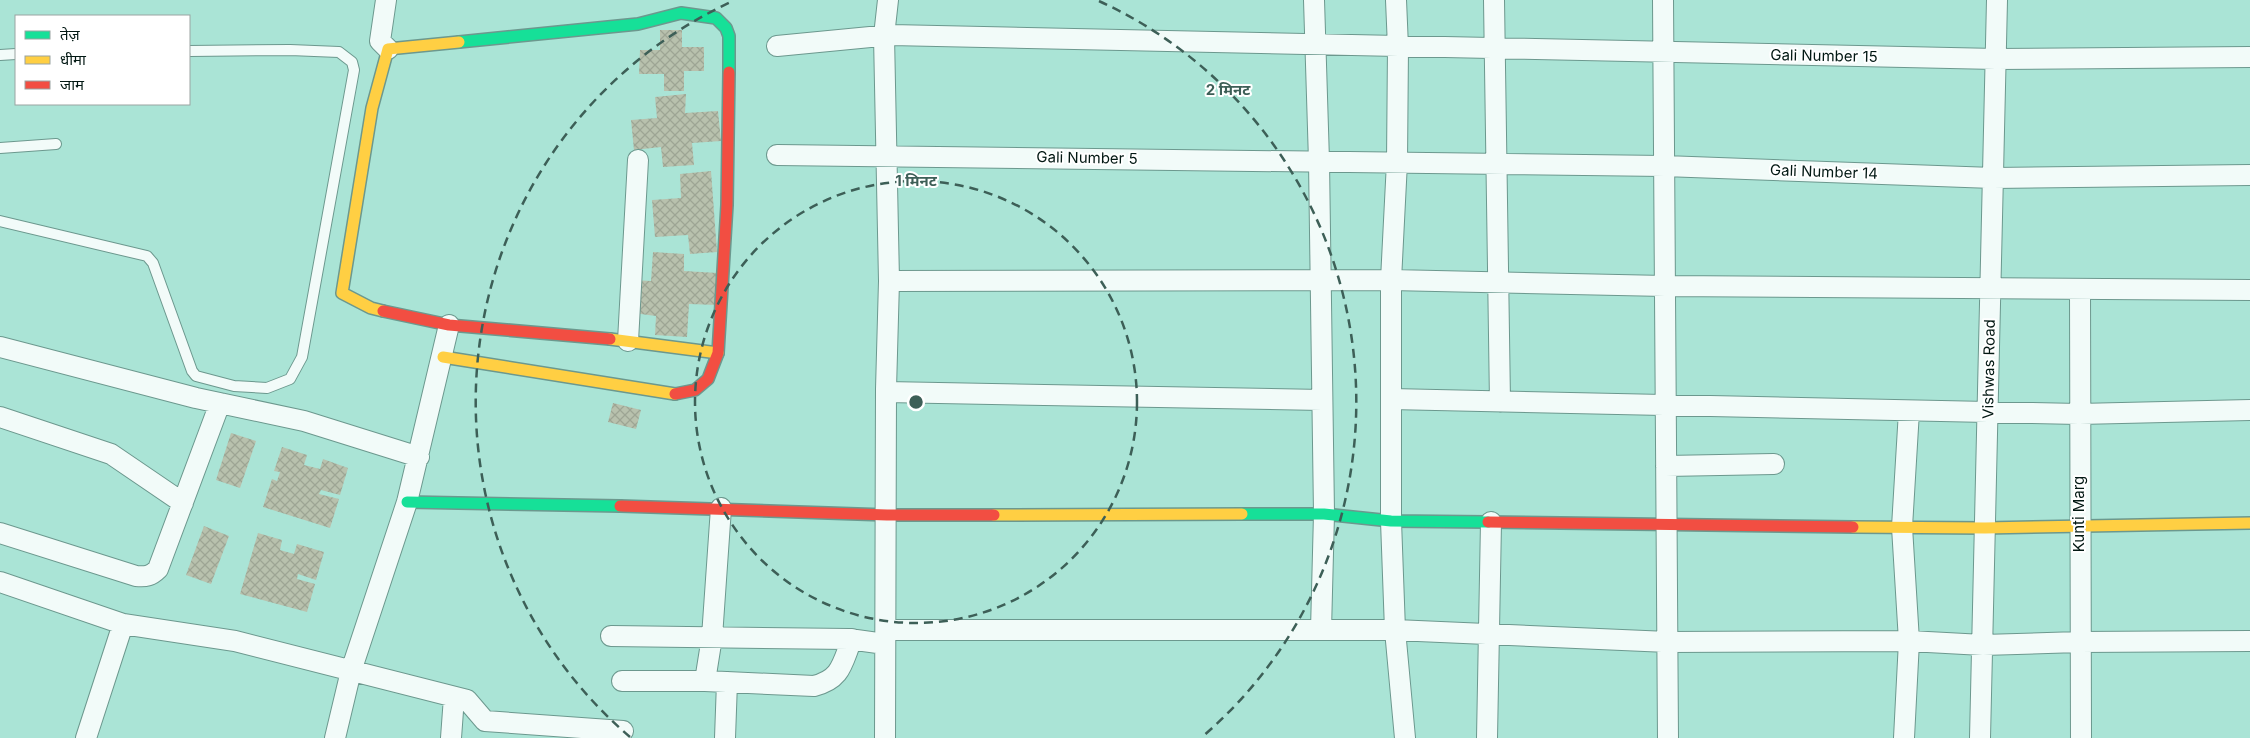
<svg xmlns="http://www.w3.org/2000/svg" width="2250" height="738" viewBox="0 0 2250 738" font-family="Inter,'Noto Sans Devanagari',sans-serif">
	<defs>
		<pattern id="building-cross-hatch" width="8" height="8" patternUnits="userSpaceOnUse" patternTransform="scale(1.25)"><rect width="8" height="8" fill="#b8c1ad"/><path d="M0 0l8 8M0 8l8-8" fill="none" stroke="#9da594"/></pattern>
	</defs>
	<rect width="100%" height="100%" fill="#aae4d6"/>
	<path fill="url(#building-cross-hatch)" d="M660 30H682V47H704V71H684V91H664V74H639L640 50H660Z
		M686 94 685 113 718 111 721 141 692 143 694 165 663 167 661 147 634 150 631 120 657 118 655 97Z
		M711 171 717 252 690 254 688 235 655 237 652 200 681 198 680 174Z
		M653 252 684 254V271L718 273 716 305 689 304 687 337 655 335 656 316 633 313 634 280 651 281Z
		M613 403 641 410 636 429 608 422Z
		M231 433 256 441 240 488 216 480Z
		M282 447 307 455 304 465 320 469 323 459 348 468 340 495 321 490 319 494 339 499 330 528 263 507 272 479 277 481 280 472 274 471Z
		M204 526 229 536 211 584 186 575Z
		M258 533 282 540 280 550 294 554 297 544 324 552 316 580 298 574 297 579 315 584 307 612 240 594Z"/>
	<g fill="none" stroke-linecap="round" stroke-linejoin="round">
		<defs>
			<path id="lane" d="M0 55 16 54
				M0 148 56 144
				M0 221 147 256 153 263 192 371 196 376 234 386 267 388 290 379 302 357 354 70 352 62 339 52 290 50 189 51"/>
			<path id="street" d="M386 0 380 41 388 49
				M1314 0 1319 161 1324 514 1321 630
				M1396 0 1398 47 1397 162 1391 280V521L1395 630 1405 738
				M1494 0 1500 402
				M1663 0 1668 738
				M777 46 891 35 1996 59 2250 57
				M777 155 1664 166 1993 178 2250 175
				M889 281 1391 280 1665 286 2250 290
				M2080 289 2081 738
				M628 341 638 160
				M0 347 196 398 304 421 419 457
				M886 392 1322 400
				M1391 399 2079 414 2250 410
				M0 417 111 454 183 503
				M1666 466 1774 464
				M0 533 136 576C146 577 151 576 158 569L220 403
				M0 582 123 624 235 641 467 700 485 721 623 731
				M886 630H1395L1668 642 1909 641 1983 645 2079 642 2250 641
				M611 636 849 639 885 644
				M622 681H705L814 686C842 679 842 663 852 639
				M705 681 712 637 721 508
				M86 738 123 624
				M335 738 351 671 407 502 449 325
				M451 738 454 697
				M725 738 727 682
				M885 738 886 389 889 281 884 36 888 0
				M1487 738 1491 522
				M1904 738 1909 641 1902 527 1909 411
				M1980 738 1997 0"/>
			<path id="fast" d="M459 42 638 24 681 13 716 18 726 28 729 36V72
				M407 502 620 506
				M1242 514H1324L1391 521 1488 522"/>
			<path id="slow" d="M383 311 371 308 342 293 372 108 388 49 459 42
				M610 339 718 353
				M443 357 675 394
				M994 515 1242 514
				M1853 527 1985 528 2250 523"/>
			<path id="jam" d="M383 311 449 325 610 339
				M675 394 695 390 708 379 718 353 727 205 729 72
				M620 506 887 515H994
				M1488 522 1853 527"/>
		</defs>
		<use href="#lane" stroke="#6c988e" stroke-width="12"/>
		<use href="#street" stroke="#6c988e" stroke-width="22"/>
		<use href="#fast" stroke="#6c988e" stroke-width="14"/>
		<use href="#slow" stroke="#6c988e" stroke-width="14"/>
		<use href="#jam" stroke="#6c988e" stroke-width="14"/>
		<use href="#lane" stroke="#f2fbf9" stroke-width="10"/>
		<use href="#street" stroke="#f2fbf9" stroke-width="20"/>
		<use href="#fast" stroke="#16e098" stroke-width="11"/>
		<use href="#slow" stroke="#ffcf43" stroke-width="11"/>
		<use href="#jam" stroke="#f24e42" stroke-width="11"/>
	</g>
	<g fill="none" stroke="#3d5f57" stroke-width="2.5" stroke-dasharray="9 6">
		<circle cx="916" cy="402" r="221"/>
		<path d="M630 737A441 441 0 0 1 733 1M1099 1A441 441 0 0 1 1202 737"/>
	</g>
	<g text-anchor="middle" stroke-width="4" stroke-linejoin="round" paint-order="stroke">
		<g font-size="15" fill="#021813" stroke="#fff">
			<text transform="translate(1824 56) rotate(1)" y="5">Gali Number 15</text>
			<text transform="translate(1087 158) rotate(1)" y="5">Gali Number 5</text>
			<text transform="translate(1824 172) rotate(2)" y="5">Gali Number 14</text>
			<text transform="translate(1989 369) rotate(-89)" y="5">Vishwas Road</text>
			<text transform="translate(2079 514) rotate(-90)" y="5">Kunti Marg</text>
		</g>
	</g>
	<circle cx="916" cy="402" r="8" fill="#3d5f57" stroke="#fff" stroke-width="2.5"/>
	<g font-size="15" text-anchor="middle" font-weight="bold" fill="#3d5f57" stroke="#fff" stroke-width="4" stroke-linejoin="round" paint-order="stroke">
		<text x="1228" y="95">2 मिनट</text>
		<text x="916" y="186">1 मिनट</text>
	</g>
	<rect x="15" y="15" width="175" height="90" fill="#ffffff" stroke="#9aa3a1"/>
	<rect x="25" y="31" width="25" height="8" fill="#16e098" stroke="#9aa3a1"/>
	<text x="60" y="40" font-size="15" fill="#021813">तेज़</text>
	<rect x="25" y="56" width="25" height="8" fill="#ffcf43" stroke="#9aa3a1"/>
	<text x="60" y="65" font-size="15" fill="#021813">धीमा</text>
	<rect x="25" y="81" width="25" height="8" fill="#f24e42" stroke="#9aa3a1"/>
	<text x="60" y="90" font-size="15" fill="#021813">जाम</text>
</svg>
